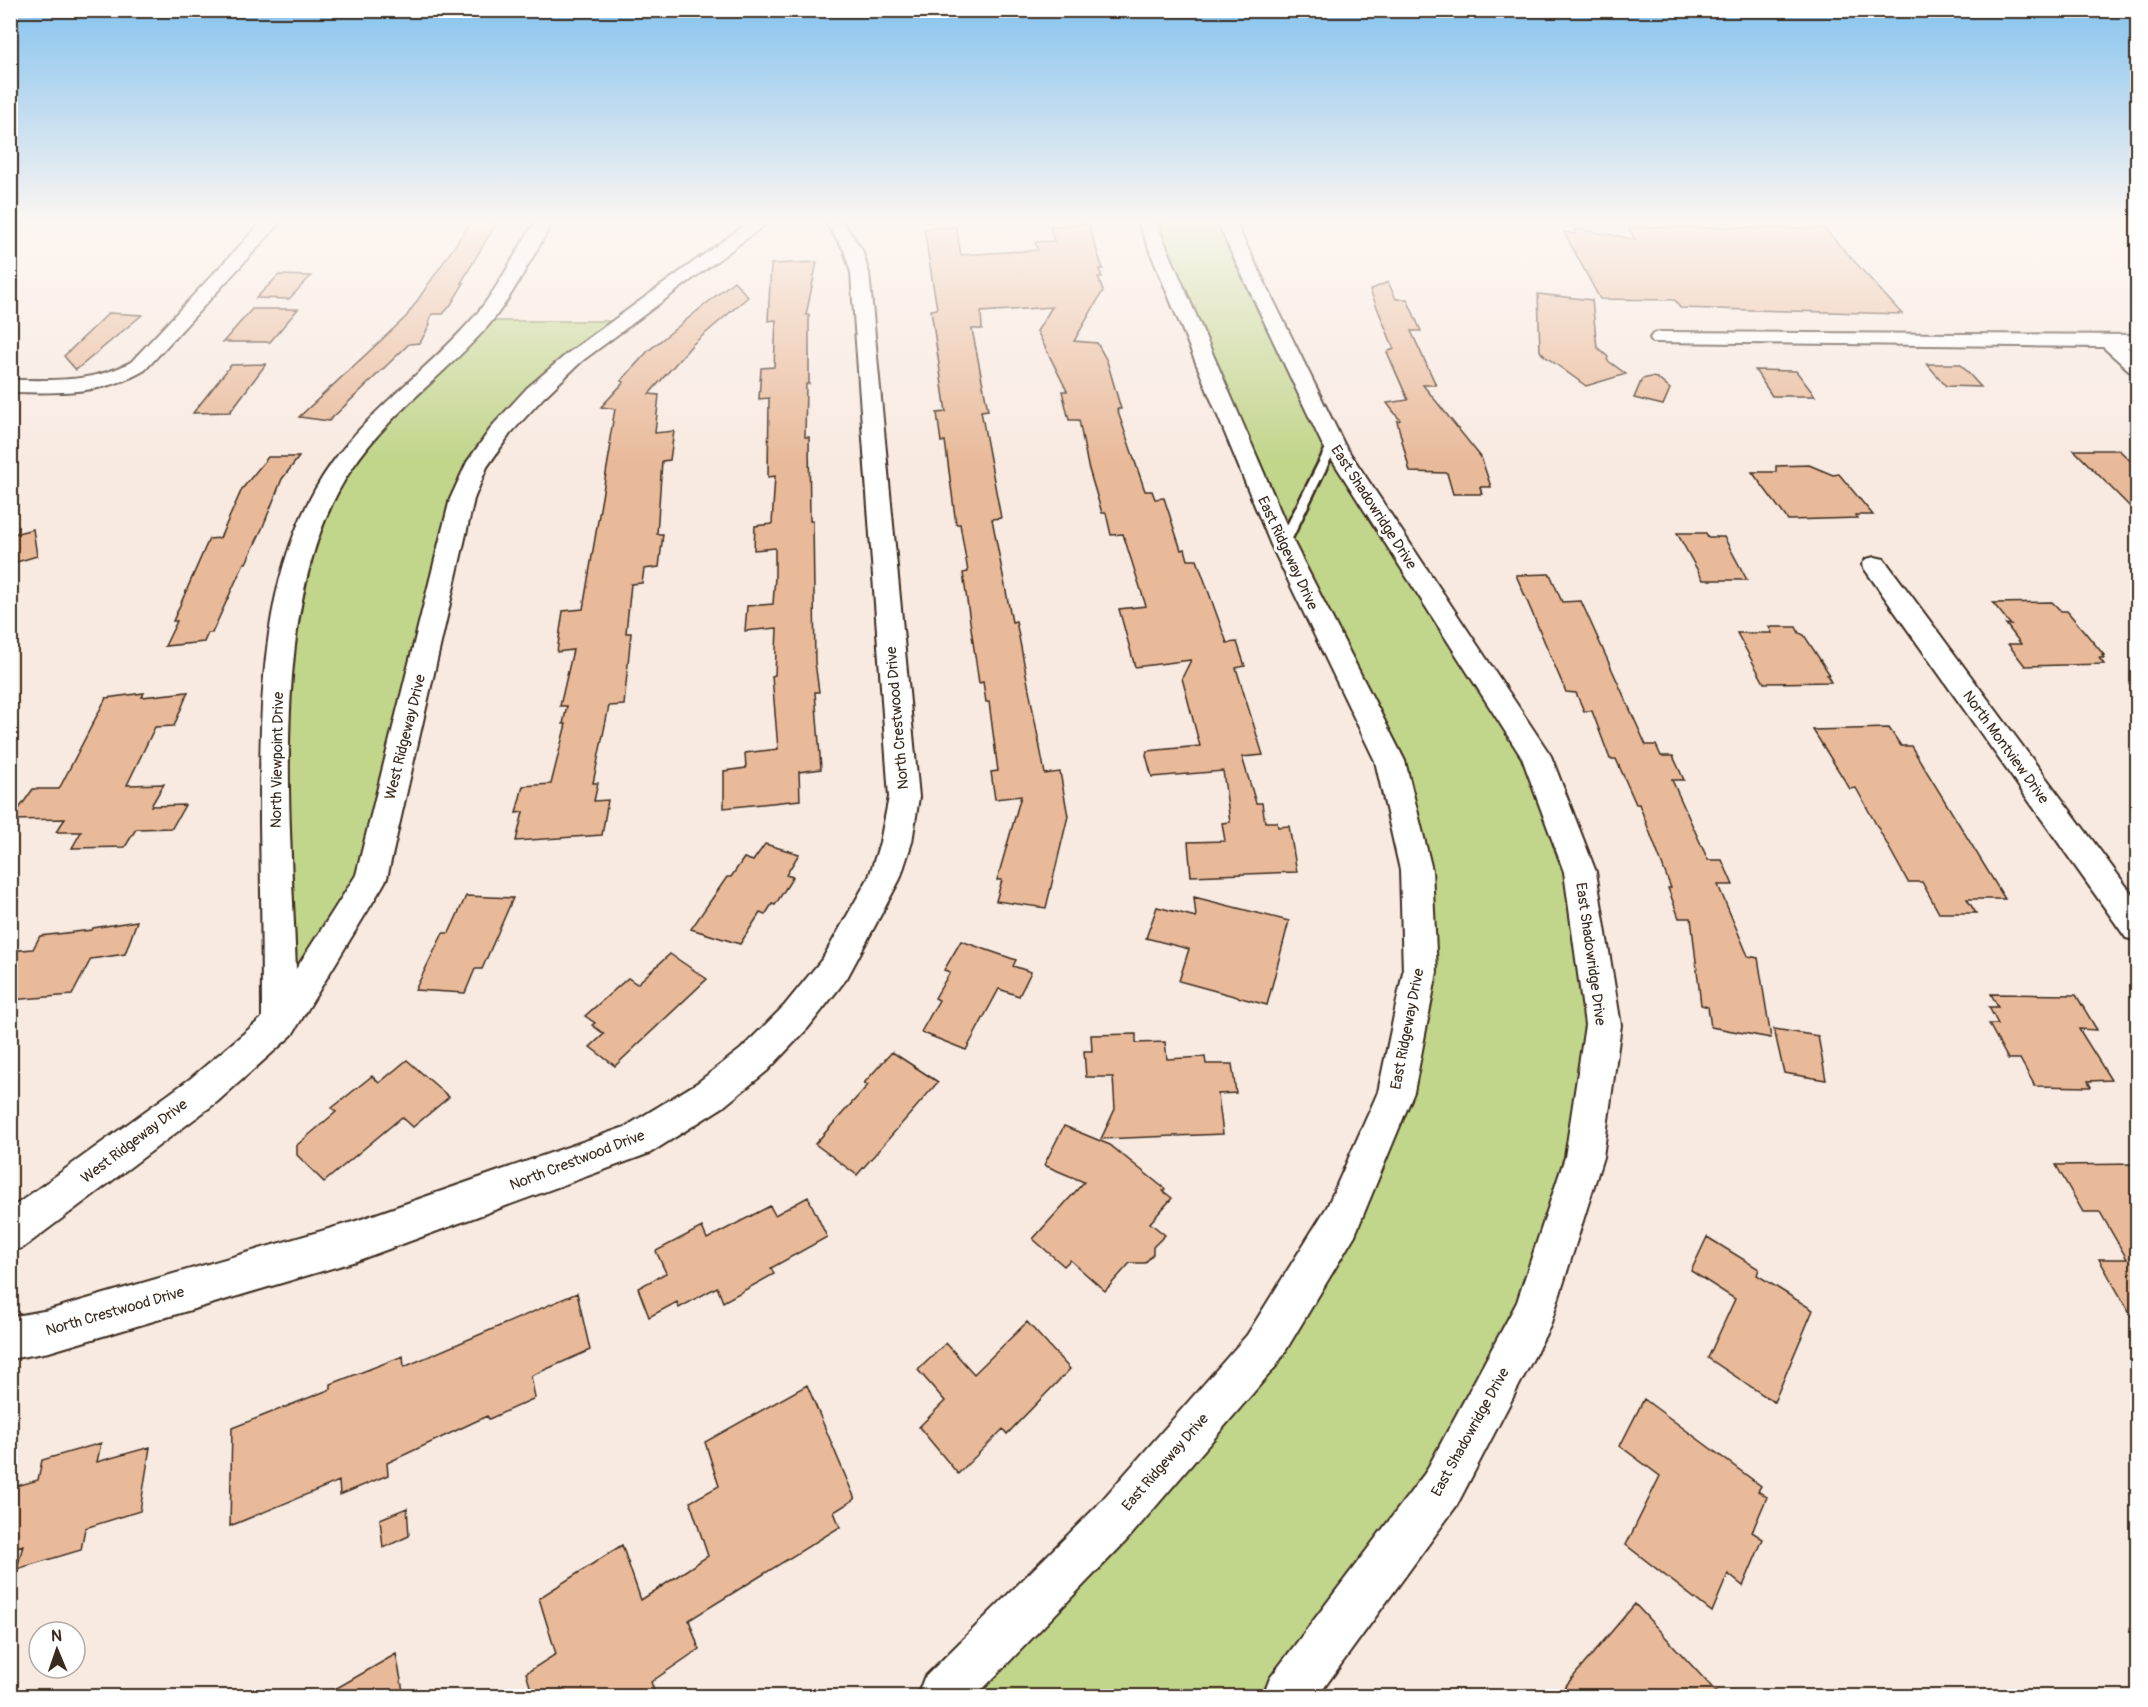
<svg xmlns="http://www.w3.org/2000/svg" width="2148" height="1707" viewBox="0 0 2148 1707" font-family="Pangolin,sans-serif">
	<rect width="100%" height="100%" fill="#f8eae1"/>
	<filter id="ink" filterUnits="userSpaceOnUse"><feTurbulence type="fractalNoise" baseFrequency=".0167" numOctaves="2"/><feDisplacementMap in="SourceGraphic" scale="12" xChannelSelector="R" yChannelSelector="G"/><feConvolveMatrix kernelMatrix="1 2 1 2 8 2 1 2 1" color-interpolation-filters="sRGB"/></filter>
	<g filter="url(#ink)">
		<path fill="#c1d58b" stroke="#7e8054" stroke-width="1.5" d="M1147 222H1226L1333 444 1536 756 1603 1025 1584 1157 1441 1489 1288 1696H942L1111 1524 1341 1221 1420 972 1390 761 1283 545Z
			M481 321H624L575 357 475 467 371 878 280 1024 285 623 340 468Z"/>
		<path fill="#e9ba9a" stroke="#3b2a1e" stroke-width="1.5" d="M471 222H497L461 283H464L450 306 443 314H432L429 322 430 324 420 343 409 344 329 421 299 417 406 317Z
			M1088 224 1103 269H1099L1102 277H1098L1103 291 1074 341 1097 343 1107 361 1121 409H1117L1145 491H1152L1155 499 1164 498 1181 550 1185 549 1188 560H1197L1227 643 1237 642 1245 666 1236 668 1263 755 1242 757 1256 803H1262L1265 822H1277L1278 827 1289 826 1297 872 1191 876 1188 842 1225 841 1222 823 1230 822 1223 771 1152 777 1146 755 1147 751 1200 746 1182 678 1191 660 1135 667 1119 609 1146 606 1123 534 1111 535 1106 513H1102L1088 466 1079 420H1069L1062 391H1067L1037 331 1052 307 981 312 982 329H972L988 410 981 411 1001 518 992 519 1012 622 1016 621 1045 774 1060 772 1068 816 1046 908 996 901 1002 880H997L1021 796 995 799 991 772 998 771 989 702H986L983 682 979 683 963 573 968 572 960 524H956L945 441 941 442 937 413 946 412 931 310 937 309 924 229 956 227 961 255 1038 250 1035 242 1054 241 1050 226Z
			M1628 227 1824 228 1902 314 1680 308 1675 300 1600 299 1564 232 1575 234 1574 230H1583L1635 239Z
			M817 262 806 315H809V384H806L805 437H809L810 521H813L815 662 819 692H815L821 769 799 772 800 800 724 808V771L746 768 745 753 778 749 772 676 775 675 777 628 745 631 747 606 773 604 775 577V548L754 550 755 526 772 524 775 476 768 477 769 398 759 399 761 368 774 367 776 320 768 321 771 264Z
			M279 275 311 276 289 299 256 298Z
			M734 281 748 297 693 344 649 394 659 395 655 433 674 431 670 460 662 461 657 534H663L659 567 644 569 642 583 631 584 626 633H631L624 705 609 706 593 783H598L594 801 608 800 602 835 516 841 523 812 516 813 523 786 551 784 566 724H563L567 706H560L573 650 557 652 563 611 583 609 611 444H609L615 409 601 407 624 382 621 381 648 351Z
			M1388 282 1396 299H1407L1421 331H1411L1436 385H1423L1481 457 1491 487H1480L1482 494H1453L1447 473 1410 472 1397 421 1400 420 1387 403 1408 400 1387 352 1394 349 1370 290Z
			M1538 294 1592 300 1597 347 1608 357 1607 360 1626 374 1586 386 1542 354H1544L1540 351Z
			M252 309H298L270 342H223Z
			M109 313 142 315 76 370 64 356Z
			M266 364 230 412 193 413 231 365Z
			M1927 364H1960L1981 387 1946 386Z
			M1755 370 1796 371 1815 396H1772Z
			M1651 377 1657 378 1670 389 1663 405 1634 398 1642 379Z
			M2074 450H2119L2138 468V515Z
			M268 457H299L282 479 262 529 246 563H244L212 633H208L204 642 165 646 177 621H173L209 539 220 538 242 489Z
			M1809 465 1833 475 1839 474 1873 515H1856L1857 518 1788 520 1752 472H1776V466Z
			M33 529 37 556 10 564V535Z
			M1677 533H1706L1708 537H1724L1747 580H1703Z
			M1550 574 1562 602 1581 601 1646 745H1656L1661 756H1673L1684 780H1672L1708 860H1722L1733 885H1718L1748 956 1758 958 1771 1038 1711 1027 1708 1007 1701 1005 1691 918H1679L1668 888H1671L1639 804H1636L1616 759H1610L1592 711H1584L1576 693 1566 692 1516 575Z
			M2052 602 2061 611H2067L2104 655H2102L2104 658H2099L2104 664 2025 666 2008 644H2021L2006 624 2011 625 1993 603Z
			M1769 627H1796L1799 633 1804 635 1830 675H1827L1831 682 1764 683 1737 633H1772Z
			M188 692 174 726 155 727 127 785 164 784 151 806 185 805 172 828 136 829 125 847 72 848 81 832H56L65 819 11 820 33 789H59L106 698 144 693 142 697Z
			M1889 728 1901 746H1911L2005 899H1967L1976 913H1939L1922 882H1908L1856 788 1850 789 1813 730Z
			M765 844 799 854 786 875 793 877 775 905 772 904 765 915 760 913 740 944 691 929 727 877H731L744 858 753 861Z
			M466 896 513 898 482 969H475L465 993 415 990 443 933H449Z
			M1194 897 1289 921 1267 1005 1179 981 1189 949 1146 938 1157 907 1196 917Z
			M137 921 125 954 91 959 72 995 10 1000V951L33 949 40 936 92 930 93 928Z
			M961 941 1016 960 1013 966 1031 972 1019 996 999 989 966 1050 921 1032 939 1000 935 998 950 972 944 970Z
			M670 954 707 979 615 1066 590 1047 604 1034 592 1025 595 1023 585 1016 628 978 637 984Z
			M1991 994 2076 995 2097 1030 2079 1029 2111 1080 2088 1081 2091 1087 2035 1086 2020 1059H2008L1989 1024H1998L1989 1007H1998Z
			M1774 1029 1818 1036 1826 1080 1784 1073Z
			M1136 1034V1043L1165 1042 1167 1059 1205 1057 1206 1064H1232L1236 1093 1218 1094 1223 1134 1101 1139 1115 1109 1113 1077H1086L1084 1051H1092L1091 1035Z
			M892 1052 938 1082 857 1175 815 1144 868 1085 864 1083Z
			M407 1060 449 1097 413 1127 402 1117 324 1182 297 1155V1145L336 1112 332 1108 372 1076 379 1083Z
			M1064 1126 1110 1145 1165 1189 1163 1191 1172 1198 1150 1223 1165 1235 1153 1247V1254L1145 1263H1130L1105 1291 1070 1260 1064 1266 1033 1239 1084 1182 1044 1165Z
			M2138 1164V1328L2099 1259H2127L2100 1212H2083L2056 1165Z
			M808 1197 827 1237 771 1268 774 1274 723 1302 717 1287 679 1308 677 1302 649 1317 638 1288 666 1273 656 1251 702 1227 707 1239 770 1206 775 1215Z
			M1707 1237 1759 1269 1757 1275 1813 1310 1774 1402 1708 1358 1735 1299 1691 1271Z
			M577 1293 590 1350 531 1376 535 1398 489 1419 487 1416 387 1463 388 1475 340 1495 339 1481 230 1526 232 1428 331 1389V1384L403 1356 404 1367Z
			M1027 1322 1070 1369 1007 1434 1003 1429 958 1474 919 1427 945 1401 918 1370 946 1343 974 1374Z
			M807 1385 855 1499 834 1512 840 1527 689 1620 699 1649 651 1682 656 1696H533L526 1673 556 1654 539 1598 622 1545 641 1600 708 1556 690 1502 719 1486 705 1442Z
			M1644 1399 1761 1486 1758 1491 1767 1497 1752 1532 1763 1539 1743 1586 1728 1574 1712 1612 1626 1545 1660 1476 1620 1446Z
			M101 1443 97 1462 150 1447 140 1511 85 1528 81 1550 17 1569 23 1545 10 1549V1488L38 1480 42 1460Z
			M407 1508 409 1536 383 1548 380 1519Z
			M1635 1604 1720 1696H1557Z
			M396 1654 404 1696H323Z"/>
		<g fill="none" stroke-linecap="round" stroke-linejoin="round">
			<defs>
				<path id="service" d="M1333 441 1338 444 1289 545 1287 548H1279L1277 545 1328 444Z"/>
				<path id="minor" d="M262 222H281L145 370C103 395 58 393 10 392V380C53 380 92 383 131 362Z
					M535 222H553C532 256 514 295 488 326 445 375 390 412 353 467 266 594 291 820 296 969L356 875 450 499 467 462 494 424 527 388 568 353 749 222H769L582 361 543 398 510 434 487 467 474 499 387 878 382 887 292 1035 217 1102 24 1247 10 1252V1209L191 1078 262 1018C262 953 261 888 260 823 260 703 259 565 332 463 372 407 429 369 474 317 498 289 515 253 535 222Z
					M825 222H843L862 250 869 273 919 797 912 842 900 879 847 978 808 1028 767 1071 723 1107 650 1153 356 1261 49 1352 10 1359V1317L49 1310 356 1221 625 1127 697 1083 741 1049 784 1006 823 958 869 877 880 842 889 797 851 273 844 250Z
					M1138 222H1156L1295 545 1405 761 1432 870 1437 972 1414 1092 1355 1235 1277 1365 1127 1540 976 1696H917L924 1678 1095 1508 1247 1335 1327 1207 1378 1092 1403 972 1400 870 1375 761 1271 545Z
					M1217 222H1235L1344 444 1551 756 1596 872 1621 1025 1603 1157 1550 1326 1457 1505 1318 1696H1263L1270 1678 1425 1473 1517 1302 1565 1157 1585 1025 1564 872 1522 758 1322 444Z
					M1660 332 2138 335V347H2127L2138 356V374L2131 372 2103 347 1653 342 1650 338 1653 334Z
					M1875 557 1884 559 2138 902V941L2126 938 1866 571 1862 565 1866 559Z"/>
			</defs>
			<use href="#service" stroke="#3b2a1e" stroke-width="5"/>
			<use href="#minor" stroke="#3b2a1e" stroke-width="4"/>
			<use href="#service" fill="#fff" fill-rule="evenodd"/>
			<use href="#minor" fill="#fff" fill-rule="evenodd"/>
		</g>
	</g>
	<linearGradient id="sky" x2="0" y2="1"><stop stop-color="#86c3ee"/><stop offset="0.48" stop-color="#fcf6f2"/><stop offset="1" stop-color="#fcf6f2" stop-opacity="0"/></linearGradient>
	<rect width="2148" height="461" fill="url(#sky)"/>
	<g text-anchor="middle" stroke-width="6" stroke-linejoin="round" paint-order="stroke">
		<g font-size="15" fill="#3b2a1e" stroke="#fff">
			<text transform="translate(1374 507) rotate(57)" y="5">East Shadowridge Drive</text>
			<text transform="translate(1288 553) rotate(65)" y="5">East Ridgeway Drive</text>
			<text transform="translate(897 718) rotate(-95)" y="5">North Crestwood Drive</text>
			<text transform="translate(405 737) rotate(-76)" y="5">West Ridgeway Drive</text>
			<text transform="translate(2006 747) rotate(54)" y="5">North Montview Drive</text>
			<text transform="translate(277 760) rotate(-89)" y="5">North Viewpoint Drive</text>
			<text transform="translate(1591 954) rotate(82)" y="5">East Shadowridge Drive</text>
			<text transform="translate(1407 1029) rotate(-79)" y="5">East Ridgeway Drive</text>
			<text transform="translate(134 1141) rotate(-37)" y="5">West Ridgeway Drive</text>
			<text transform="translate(577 1160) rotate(-21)" y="5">North Crestwood Drive</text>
			<text transform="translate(115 1311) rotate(-16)" y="5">North Crestwood Drive</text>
			<text transform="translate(1470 1432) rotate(-61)" y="5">East Shadowridge Drive</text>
			<text transform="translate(1165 1462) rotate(-49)" y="5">East Ridgeway Drive</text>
		</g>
	</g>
	<rect width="2148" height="1707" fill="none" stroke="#fff" stroke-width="36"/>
	<rect x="18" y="18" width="2112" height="1671" fill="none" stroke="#3b2a1e" stroke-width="2" filter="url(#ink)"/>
	<g transform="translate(57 1650) rotate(358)"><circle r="28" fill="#ffffff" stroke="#b1aaa5" stroke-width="1.5"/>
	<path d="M0-4.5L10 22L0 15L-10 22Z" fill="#3b2a1e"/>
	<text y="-9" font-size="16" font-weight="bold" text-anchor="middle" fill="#3b2a1e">N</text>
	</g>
</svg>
